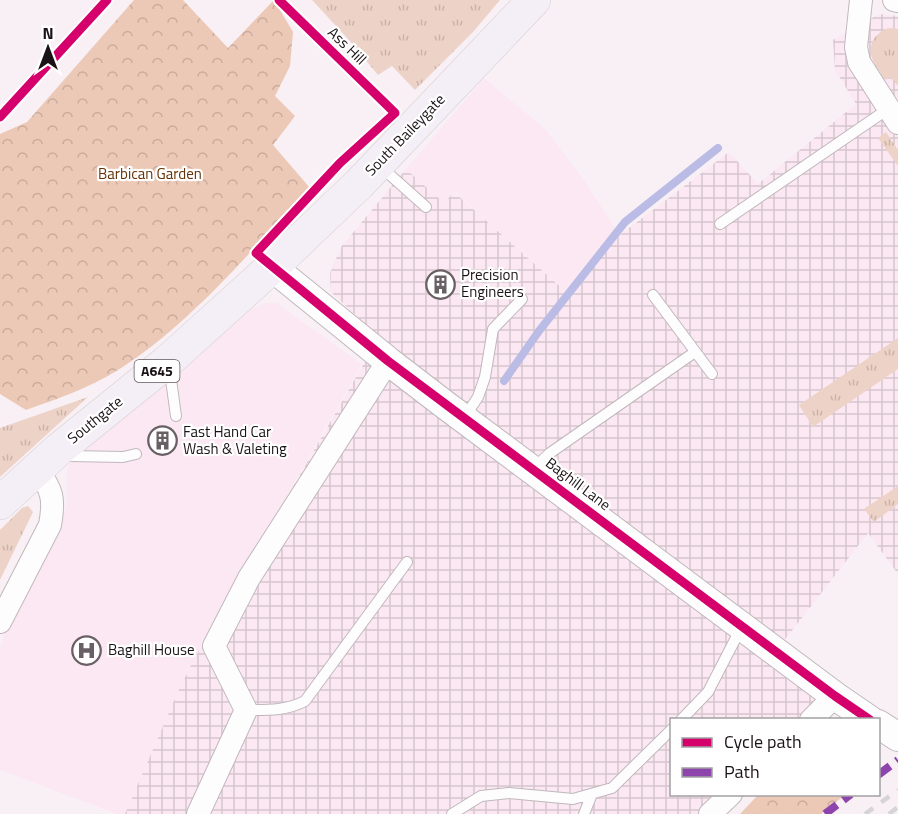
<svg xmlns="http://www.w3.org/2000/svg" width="898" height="814" viewBox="0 0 898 814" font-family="'Titillium Web',sans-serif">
	<defs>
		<pattern id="industrial-grid" width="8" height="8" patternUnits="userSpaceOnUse" patternTransform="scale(1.5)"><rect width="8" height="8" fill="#fce8f2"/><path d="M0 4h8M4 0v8" fill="none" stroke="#d7c6cf"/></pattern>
		<pattern id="grass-tufts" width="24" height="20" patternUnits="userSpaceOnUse" patternTransform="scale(1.5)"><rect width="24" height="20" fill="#edd2c7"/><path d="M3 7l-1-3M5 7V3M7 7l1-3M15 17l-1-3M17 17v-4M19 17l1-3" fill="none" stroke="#cbb3aa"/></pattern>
		<pattern id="forest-crowns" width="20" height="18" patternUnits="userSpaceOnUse" patternTransform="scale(1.5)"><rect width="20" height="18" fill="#ecc8b6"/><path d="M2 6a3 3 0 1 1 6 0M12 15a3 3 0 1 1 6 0" fill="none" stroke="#caab9c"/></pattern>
	</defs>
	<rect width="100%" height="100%" fill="#f9f0f5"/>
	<path fill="#fce8f2" d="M484 78 545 129 584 180 620 235 565 291 455 192 444 203 406 169Z
		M265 303H276L362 364 194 659 126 814H117L0 770V647L15 606 67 507V470L71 459 75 452 253 308Z"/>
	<path fill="url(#industrial-grid)" d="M879 14 898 16V574L868 533 776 651 835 696 811 719 672 720V794L731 795 710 814H125L177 694 194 659 379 337 331 292 330 273 341 247 406 169 444 203 454 192 565 291 620 235 729 152 758 184 856 104 835 70 833 40Z"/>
	<path fill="url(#grass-tufts)" d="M312 0H500L473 32 415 90 392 66 378 75 349 40Z
		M890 28 898 29V86L890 77 885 80C881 73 875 66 872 58 867 44 877 30 890 28Z
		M886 132 898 150V166L878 138Z
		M898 338V369L813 427 799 405Z
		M88 397 0 477V428Z
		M898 486V504L874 522 864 509Z
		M28 506 33 512 0 580V530L22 508Z"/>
	<path fill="url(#forest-crowns)" d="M134 0H183L228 48 274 0 293 32 290 66 275 96 295 116 273 145 310 188C252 249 190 325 118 370 89 388 57 399 26 410L0 394V134L27 122Z
		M758 795V794L845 795 821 814H740Z"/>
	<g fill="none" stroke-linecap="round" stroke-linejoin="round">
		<path stroke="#babce6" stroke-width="8" d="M504 381 539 331 625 222 718 148"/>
		<defs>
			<path id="service" d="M380 166 426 207
				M720 224 888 109
				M653 295 712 374
				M169 365 176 416
				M464 418 478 397 485 377 493 329 522 299
				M63 453 70 456 123 457 136 454
				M533 469 550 453 695 352
				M246 710C267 710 286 711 305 701L407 562
				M681 720 708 692 741 628
				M452 814 481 796 509 793 573 799 612 788 672 729
				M584 814 592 794"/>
			<path id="minor" d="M861 0 856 47 859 62 898 123
				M894 0 898 1
				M0 622 50 525C55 498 52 490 37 469
				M811 720 835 696
				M198 814 246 710 214 646 249 578 388 361
				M710 814 731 794"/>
			<path id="tertiary" d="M272 267 388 361 444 404 835 696 870 720
				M878 724 898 737"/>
			<path id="trunk" d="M0 503 58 450 168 361 272 267 359 184 534 0"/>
		</defs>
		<use href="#service" stroke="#c0b8bc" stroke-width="12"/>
		<use href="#minor" stroke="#c0b8bc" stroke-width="24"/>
		<use href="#tertiary" stroke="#c0b8bc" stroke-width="30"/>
		<use href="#trunk" stroke="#d3cfd1" stroke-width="34"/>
		<use href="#service" stroke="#fefdfe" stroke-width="10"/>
		<use href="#minor" stroke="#fefdfe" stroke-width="22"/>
		<use href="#tertiary" stroke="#fefdfe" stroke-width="28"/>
		<use href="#trunk" stroke="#f4eff6" stroke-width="33"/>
		<path stroke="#d6d4d6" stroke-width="4.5" stroke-dasharray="10 10" stroke-linecap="butt" d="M865 814 898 790
			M889 814 898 807"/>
		<path stroke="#8e44ad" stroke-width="8" stroke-dasharray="15 8" stroke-linecap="butt" d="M878 775 898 760
			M825 814 851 794"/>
		<defs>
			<path id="cycleway" d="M279 0 395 113 340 163 256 253 388 361 835 696 870 720
				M0 117 107 0"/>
		</defs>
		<use href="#cycleway" stroke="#fff" stroke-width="13"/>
		<use href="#cycleway" stroke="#d6006c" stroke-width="9"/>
	</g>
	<defs>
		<symbol id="building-ring" viewBox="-11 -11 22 22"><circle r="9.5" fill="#fff" stroke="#686064" stroke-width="1.5"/><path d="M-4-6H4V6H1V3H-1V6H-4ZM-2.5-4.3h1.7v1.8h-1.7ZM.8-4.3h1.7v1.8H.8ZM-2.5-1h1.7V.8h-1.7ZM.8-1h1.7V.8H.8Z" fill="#686064"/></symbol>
		<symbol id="hospital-ring" viewBox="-11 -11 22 22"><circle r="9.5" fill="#fff" stroke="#686064" stroke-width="1.5"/><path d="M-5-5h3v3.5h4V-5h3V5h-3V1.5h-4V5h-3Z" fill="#686064"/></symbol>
	</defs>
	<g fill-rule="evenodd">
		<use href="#building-ring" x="424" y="268" width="33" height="33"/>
		<use href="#building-ring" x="146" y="424" width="33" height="33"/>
		<use href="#hospital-ring" x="70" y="634" width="33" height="33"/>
	</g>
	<g text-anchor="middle" stroke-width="4.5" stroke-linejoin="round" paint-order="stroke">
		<rect fill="#fff" stroke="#5f5a5c" stroke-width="1.5" x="134.5" y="360" width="45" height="22" rx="4.5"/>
		<g font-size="14" font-weight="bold" fill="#1a1316">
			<text x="157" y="376">A645</text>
		</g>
		<g font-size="15" fill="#1a1316" stroke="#fff">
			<text transform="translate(347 46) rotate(44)" y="5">Ass Hill</text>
			<text transform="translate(405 135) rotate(-46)" y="5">South Baileygate</text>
			<text transform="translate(95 420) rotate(-39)" y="5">Southgate</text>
			<text transform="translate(578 484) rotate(37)" y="5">Baghill Lane</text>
		</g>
		<g font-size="15" fill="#673207" stroke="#fff">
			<text x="150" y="179">Barbican Garden</text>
		</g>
		<g font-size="15" fill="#1a1316" stroke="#fff" text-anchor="start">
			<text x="461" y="280">Precision<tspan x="461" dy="17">Engineers</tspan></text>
			<text x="183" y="437">Fast Hand Car<tspan x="183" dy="17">Wash &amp; Valeting</tspan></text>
			<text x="108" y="655">Baghill House</text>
		</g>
	</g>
	<rect x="670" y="718" width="210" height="78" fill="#ffffff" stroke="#a3a1a2" stroke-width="1.5"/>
	<rect x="682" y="738" width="30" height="9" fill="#d6006c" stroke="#a3a1a2" stroke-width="1.5"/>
	<text x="724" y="748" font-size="18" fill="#1a1316">Cycle path</text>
	<rect x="682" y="768" width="30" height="9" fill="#8e44ad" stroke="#a3a1a2" stroke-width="1.5"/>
	<text x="724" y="778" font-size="18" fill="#1a1316">Path</text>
	<g transform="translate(48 48)" stroke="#ffffff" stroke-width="4.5" paint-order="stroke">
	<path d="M0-4.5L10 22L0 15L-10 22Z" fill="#1a1316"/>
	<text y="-9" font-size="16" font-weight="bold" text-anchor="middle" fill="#1a1316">N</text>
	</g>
</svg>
